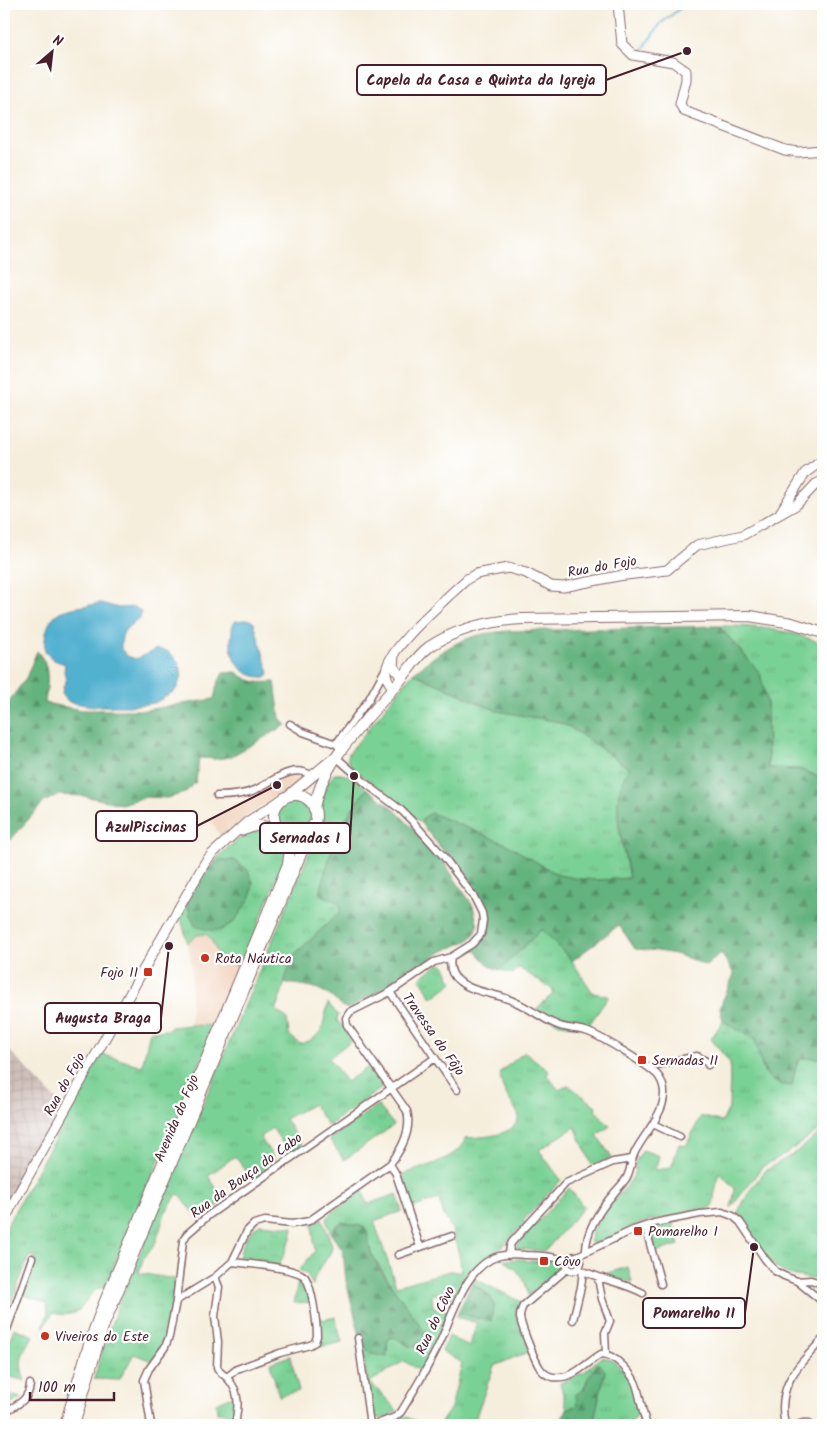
<svg xmlns="http://www.w3.org/2000/svg" width="827" height="1429" viewBox="0 0 827 1429" font-family="Kalam,sans-serif">
	<defs>
		<pattern id="industrial-grid" width="8" height="8" patternUnits="userSpaceOnUse" patternTransform="scale(1.25)"><rect width="8" height="8" fill="#cfc0ba"/><path d="M0 4h8M4 0v8" fill="none" stroke="#b3a5a0"/></pattern>
		<pattern id="grass-tufts" width="24" height="20" patternUnits="userSpaceOnUse" patternTransform="scale(1.25)"><rect width="24" height="20" fill="#7ad195"/><path d="M3 7l-1-3M5 7V3M7 7l1-3M15 17l-1-3M17 17v-4M19 17l1-3" fill="none" stroke="#6bb381"/></pattern>
		<pattern id="forest-firs" width="22" height="20" patternUnits="userSpaceOnUse" patternTransform="scale(1.25)"><rect width="22" height="20" fill="#63b37e"/><path d="M5 1l3.5 6h-7zM16 11l3.5 6h-7z" fill="#549167"/></pattern>
		<pattern id="garden-dots" width="8" height="8" patternUnits="userSpaceOnUse" patternTransform="scale(1.25)"><rect width="8" height="8" fill="#7ad195"/><path d="M2 2h.1M6 6h.1" fill="none" stroke="#6bb381" stroke-width="1.8" stroke-linecap="round"/></pattern>
	</defs>
	<rect width="100%" height="100%" fill="#fff"/>
	<filter id="ink" filterUnits="userSpaceOnUse"><feTurbulence type="fractalNoise" baseFrequency=".02" numOctaves="2"/><feDisplacementMap in="SourceGraphic" scale="10" xChannelSelector="R" yChannelSelector="G"/><feConvolveMatrix kernelMatrix="1 2 1 2 8 2 1 2 1" color-interpolation-filters="sRGB"/></filter>
	<filter id="wash" filterUnits="userSpaceOnUse"><feTurbulence type="fractalNoise" baseFrequency=".0096" numOctaves="4" result="noise"/><feDisplacementMap in="SourceGraphic" scale="20" xChannelSelector="R" yChannelSelector="G"/><feGaussianBlur stdDeviation="1.12" result="paint"/><feColorMatrix in="noise" values="0 0 0 0 0 0 0 0 0 0 0 0 0 0 0 0 0 1.4 0 .05"/><feComposite in="paint" operator="in"/></filter>
	<g filter="url(#wash)">
		<rect width="100%" height="100%" fill="#f6eedd"/>
		<path fill="#f2d4be" d="M293 775 306 776 220 836 211 820 283 777Z
			M201 933 209 936 227 961 240 967 216 1026 190 1025 192 968 188 944 197 935Z"/>
		<path fill="url(#industrial-grid)" d="M4 1045 62 1106 59 1109 52 1110 50 1114 54 1119 53 1123 45 1134 46 1135 9 1202 4 1203Z"/>
		<path fill="url(#grass-tufts)" stroke="#627860" d="M719 626C756 626 789 629 823 644V778L798 769 768 768 767 703 760 673Z
			M413 673 497 711 555 721 570 727 629 768C609 800 622 843 629 878L601 880 580 879 558 875 506 844 431 813 423 818 421 823 354 769C349 764 346 760 349 753Z
			M334 774C347 772 357 781 367 789L353 807 341 827 337 902 341 906 340 912 293 956 276 1011 287 1018 289 1035 300 1044C324 1038 323 1024 328 1003L338 1015 337 1021 343 1026 351 1041 329 1058 346 1082 368 1067 383 1087 328 1126 313 1104 285 1119 303 1146 291 1155 272 1128 260 1137 278 1164 253 1181 235 1156 208 1176 225 1201 199 1219 178 1193 165 1213 156 1242 143 1259 139 1273 175 1279 174 1298 165 1341 152 1361 134 1354 119 1380 94 1379 106 1338 118 1305 319 830C322 819 319 808 322 797 323 788 329 781 334 774Z
			M294 799 312 813C312 820 310 826 303 830 282 842 266 805 294 799Z
			M263 829C281 834 286 845 284 862L240 967 227 961 222 963 211 939 206 934 197 935 188 944 180 915 187 900 190 915 220 860 208 869C221 853 241 832 263 829Z
			M542 929 572 961 593 993 609 996 587 1028 559 1024 536 1009 553 994V990L519 968 513 974 500 970Z
			M442 964C448 967 448 977 453 982L432 998 420 978 437 965Z
			M723 1021 755 1040 764 1072 792 1086C798 1060 794 1055 823 1059V1127L787 1153 762 1167 731 1208 735 1189 719 1172 712 1208 636 1224 596 1244 591 1243C588 1220 624 1194 633 1176 635 1172 635 1168 635 1164 636 1160 640 1154 643 1150L659 1156 655 1170 671 1168 679 1144 686 1146 701 1116 722 1122 729 1108 730 1063 711 1039Z
			M190 1025 216 1026 105 1287C80 1290 91 1322 53 1313L43 1328 48 1312 47 1303 24 1295 36 1261 35 1257 29 1256 4 1322V1236L6 1227 101 1054 142 1066 150 1031 169 1030 170 1027Z
			M525 1052 549 1071 547 1075 559 1090 568 1085 596 1106 595 1110 610 1126 597 1135 612 1158 592 1165 575 1127 539 1150 561 1180 523 1221 525 1223 502 1247 474 1270 458 1290H456L451 1299 432 1293 433 1307 449 1311 436 1343 420 1371 404 1361 370 1382 397 1410C391 1416 379 1422 372 1416L361 1340 366 1349 388 1352 387 1342 391 1337H396L410 1347 393 1288 371 1253 367 1232 365 1228 361 1226 342 1222 336 1226 331 1234 326 1219 332 1212 363 1190 367 1204 397 1194 402 1211 374 1221 396 1286 450 1271 461 1272 460 1258 455 1241 452 1229 444 1216 439 1199 412 1208 403 1174C420 1168 462 1158 465 1138 481 1137 516 1137 519 1116 512 1101 498 1088 501 1071Z
			M378 1105 394 1125 344 1160 329 1139Z
			M823 1131V1282C801 1274 786 1280 768 1260L738 1212 751 1188 766 1170 793 1154Z
			M569 1188 584 1207 545 1251 518 1249 517 1247 518 1243Z
			M322 1218C324 1224 332 1244 332 1247 331 1258 314 1269 313 1286L307 1274 299 1270 315 1251 312 1224Z
			M673 1223 679 1245 655 1252 651 1230 659 1225Z
			M260 1224 293 1227 291 1238 279 1266 241 1260 239 1258C241 1246 249 1230 260 1224Z
			M524 1259 525 1261H553L557 1263 559 1267 557 1272 528 1296C526 1278 518 1270 504 1260Z
			M628 1267 632 1282 600 1275Z
			M475 1279 522 1302 517 1313V1319L530 1351 494 1366 473 1425H439L451 1408 462 1363 442 1351 449 1336 469 1347 477 1323 457 1317 458 1313 479 1319 481 1289 472 1283Z
			M316 1317 322 1318V1320L335 1317 342 1342 321 1347Z
			M14 1328 34 1336C21 1351 18 1362 25 1381L4 1375V1357Z
			M290 1356 299 1391 279 1396 270 1363Z
			M601 1357C626 1357 658 1419 623 1425 615 1427 605 1425 596 1425L595 1415 605 1371 587 1380 577 1406 567 1409 560 1383 584 1372Z
			M4 1393 21 1398 4 1409Z
			M235 1395 236 1403 234 1414 217 1412 216 1403Z
			M404 1416 426 1425H388Z"/>
		<path fill="url(#forest-firs)" stroke="#566954" d="M719 626 760 673 767 703 768 768 798 769 823 778V1059C794 1055 797 1060 792 1086 762 1085 761 1063 755 1040L723 1021 720 1007 734 974 721 953 706 966C679 953 665 951 635 949L619 925 572 961 542 929 500 970 491 967 472 947C479 943 486 939 488 931 493 902 437 846 421 823L423 818 431 813 506 844 558 875 580 879 601 880 629 878C624 838 606 806 629 768L570 727 555 721 497 711 413 673C432 658 451 643 475 636 485 633 496 632 506 631Z
			M37 651C52 668 47 684 45 703L81 710H145L214 699 217 685 223 673 236 672C251 683 257 683 275 682L280 718 286 725 230 757 216 759 199 758 196 782 185 793 167 798 146 797 121 804 84 796 58 795 44 802 18 831 10 841 4 843V708L26 678Z
			M367 789 393 808 439 855 473 906 478 926 475 934 468 941 443 951 402 979 348 1009C339 1006 334 998 326 993 313 985 299 985 284 983L293 956 340 912 341 906 337 902 320 894C330 850 338 825 367 789Z
			M4 856 7 858V881L4 898Z
			M220 860H234L247 869 253 882 251 897 234 922 221 930H208L195 926 190 915 187 900 208 869Z
			M342 1222 361 1226 365 1228 367 1232 371 1253 379 1268 425 1332V1336L415 1347C406 1347 400 1338 391 1337L387 1342V1357L371 1354 366 1349 361 1340 346 1281 343 1251 331 1234 336 1226Z
			M472 1283 490 1296 494 1305 491 1321 458 1313Z
			M597 1364H600L605 1371 595 1415 596 1425H558L567 1409 577 1406 576 1394 584 1390 587 1380Z"/>
		<path fill="url(#garden-dots)" stroke="#627860" d="M299 1276C308 1282 309 1292 310 1302L294 1303Z"/>
		<path fill="#52b1d0" stroke="#4e687e" d="M101 603 119 608 135 607 141 612 140 619C125 628 121 631 121 649L127 656 136 659 157 649 167 651 178 661 182 675 176 690 155 703 129 706H93L69 702 62 694 63 687 67 679 64 672 65 664 54 660 45 652C44 639 46 621 58 613 65 608 92 605 101 603Z
			M244 620H250L254 623 269 673 267 677C240 679 227 656 232 632 232 628 232 624 236 621 237 621 243 620 244 620Z"/>
		<g fill="none" stroke-linecap="round" stroke-linejoin="round">
			<path stroke="#52b1d0" stroke-width="2" d="M641 52 661 23 686 4"/>
		</g>
	</g>
	<g filter="url(#ink)">
		<g fill="none" stroke-linecap="round" stroke-linejoin="round">
			<defs>
				<path id="street" d="M290 724 303 732 336 744 339 747
					M336 744 369 699 386 668
					M336 757 369 786 401 810 413 822 444 857 474 897 482 913 483 920 481 934 472 944 451 957C449 967 451 975 459 981 472 992 493 993 508 999 526 1005 539 1017 555 1024 564 1029 575 1028 585 1031 597 1034 652 1067 659 1077 676 1103 646 1130 635 1152 631 1160 631 1169 627 1177 624 1183 619 1187 615 1192 602 1207 585 1231 586 1252
					M217 796C229 796 243 795 255 790 272 782 293 762 312 776
					M390 992 457 1090
					M648 1067 697 1056 706 1061 708 1065
					M653 1124 680 1137
					M390 1164 396 1174 420 1247
					M645 1226 661 1284
					M398 1255 452 1236
					M509 1255 510 1246 512 1242 566 1183 613 1162 632 1159
					M567 1261 570 1257 577 1256 633 1230 654 1223 700 1214 722 1212 733 1216 740 1222 765 1259 775 1271 784 1276 797 1281 823 1302
					M566 1264 568 1268 572 1271 579 1269 581 1262 577 1256
					M568 1268 523 1306C521 1310 520 1313 520 1317 521 1326 535 1361 540 1368 543 1373 548 1376 553 1377 573 1380 586 1363 601 1354 614 1353 634 1375 637 1387 641 1400 642 1413 647 1425
					M579 1269C600 1280 623 1282 643 1293
					M215 1277 219 1287 215 1316 218 1342 217 1367C219 1373 224 1374 228 1379 241 1393 238 1408 235 1425
					M598 1278 602 1299 610 1321 605 1333 606 1354
					M797 1281 811 1280 823 1284
					M176 1301 215 1277 232 1262 247 1231 254 1224 265 1221 292 1224 309 1221 390 1164C401 1150 412 1130 407 1111L347 1025 346 1018 350 1012 390 992 434 962 451 957
					M573 1320 581 1287 583 1271
					M4 1338 32 1258
					M358 1338 370 1425
					M227 1377 237 1369 280 1353 310 1345 315 1342 317 1336C317 1324 312 1284 304 1276 293 1267 247 1264 232 1262
					M4 1412C16 1405 29 1401 30 1384
					M151 1425 144 1380 149 1369 165 1347 169 1337 176 1301 183 1241 187 1234 209 1215 435 1058
					M374 1425 395 1417 401 1412C415 1389 429 1366 440 1342 453 1314 465 1266 499 1256 507 1254 517 1254 525 1255 540 1255 553 1256 567 1261
					M785 1425C776 1385 798 1366 823 1339
					M797 1425 803 1423H809"/>
				<path id="secondary" d="M618 4 622 44 633 55 673 62 686 71V80L680 104 684 111 785 150 798 152 823 150
					M780 513 805 473 823 460
					M394 656 393 666 402 678
					M393 688C389 682 384 676 387 667 394 643 447 598 467 579L476 574 508 568 526 573 551 586 563 587 618 576 667 570 697 545 743 535 796 505 816 484 823 481
					M242 831 259 825 279 829
					M4 1223 11 1207 142 972 206 861 212 854 247 822 281 800"/>
				<path id="primary" d="M274 816a21 21 0 1 1 42 0a21 21 0 1 1-42 0Z
					M288 796 333 759
					M314 809C322 761 366 721 397 684 408 672 415 657 429 647 457 628 489 621 522 619L750 616 792 623 823 633
					M65 1425 90 1341 102 1308 288 864 290 850 285 834
					M74 1425 103 1327 313 825"/>
			</defs>
			<use href="#street" stroke="#866769" stroke-width="9"/>
			<use href="#secondary" stroke="#866769" stroke-width="11"/>
			<use href="#primary" stroke="#866769" stroke-width="12"/>
			<use href="#street" stroke="#fff" stroke-width="6"/>
			<use href="#secondary" stroke="#fff" stroke-width="9"/>
			<use href="#primary" stroke="#fff" stroke-width="10"/>
		</g>
	</g>
	<g fill="#c8321e" stroke="#fff" stroke-width="2">
		<circle cx="205" cy="958" r="5"/>
		<rect x="143" y="967" width="10" height="10" rx="2.5"/>
		<rect x="637" y="1055" width="10" height="10" rx="2.5"/>
		<rect x="633" y="1226" width="10" height="10" rx="2.5"/>
		<rect x="539" y="1256" width="10" height="10" rx="2.5"/>
		<circle cx="45" cy="1336" r="5"/>
	</g>
	<g text-anchor="middle" stroke-width="4.5" stroke-linejoin="round" paint-order="stroke">
		<g font-size="14" fill="#4a1f2b" stroke="#fff">
			<text transform="translate(602 566) rotate(-10)" y="5">Rua do Fojo</text>
			<text transform="translate(434 1034) rotate(55)" y="5">Travessa do Fôjo</text>
			<text transform="translate(64 1084) rotate(-61)" y="5">Rua do Fojo</text>
			<text transform="translate(176 1118) rotate(-67)" y="5">Avenida do Fojo</text>
			<text transform="translate(246 1175) rotate(-36)" y="5">Rua da Bouça do Cabo</text>
			<text transform="translate(435 1320) rotate(-65)" y="5">Rua do Côvo</text>
		</g>
		<g font-size="14" fill="#4a1f2b" stroke="#fff" text-anchor="start">
			<text x="215" y="963">Rota Náutica</text>
			<text x="138" y="977" text-anchor="end">Fojo II</text>
			<text x="652" y="1065">Sernadas II</text>
			<text x="648" y="1236">Pomarelho I</text>
			<text x="554" y="1266">Côvo</text>
			<text x="55" y="1341">Viveiros do Este</text>
		</g>
	</g>
	<path fill="none" stroke="#4a1f2b" stroke-width="2" d="M687 51L606 80M277 785L197 826M354 776L350 838M169 946L161 1018M754 1247L745 1313"/>
	<g fill="#4a1f2b" stroke="#fff" stroke-width="2">
		<circle cx="687" cy="51" r="5"/>
		<circle cx="277" cy="785" r="5"/>
		<circle cx="354" cy="776" r="5"/>
		<circle cx="169" cy="946" r="5"/>
		<circle cx="754" cy="1247" r="5"/>
	</g>
	<g fill="#fff" stroke="#4a1f2b" stroke-width="2">
		<rect x="357" y="65" width="249" height="30" rx="5"/>
		<rect x="96" y="811" width="101" height="30" rx="5"/>
		<rect x="260" y="823" width="90" height="30" rx="5"/>
		<rect x="45" y="1003" width="116" height="30" rx="5"/>
		<rect x="643" y="1298" width="102" height="30" rx="5"/>
	</g>
	<g font-size="15" text-anchor="middle" font-weight="bold" fill="#4a1f2b">
		<text x="481" y="85">Capela da Casa e Quinta da Igreja</text>
		<text x="146" y="832">AzulPiscinas</text>
		<text x="305" y="843">Sernadas I</text>
		<text x="103" y="1023">Augusta Braga</text>
		<text x="694" y="1318">Pomarelho II</text>
	</g>
	<rect width="827" height="1429" fill="none" stroke="#fff" stroke-width="20"/>
	<g transform="translate(52 52) rotate(28)" stroke="#ffffff" stroke-width="4" paint-order="stroke">
	<path d="M0-4L9 19L0 12L-9 19Z" fill="#4a1f2b"/>
	<text y="-8" font-size="14" font-weight="bold" text-anchor="middle" fill="#4a1f2b">N</text>
	</g>
	<path d="M30 1392v8h84v-8" fill="none" stroke="#4a1f2b" stroke-width="2.5"/>
	<text x="38" y="1392" font-size="15" fill="#4a1f2b" stroke="#ffffff" stroke-width="4" paint-order="stroke">100 m</text>
</svg>
